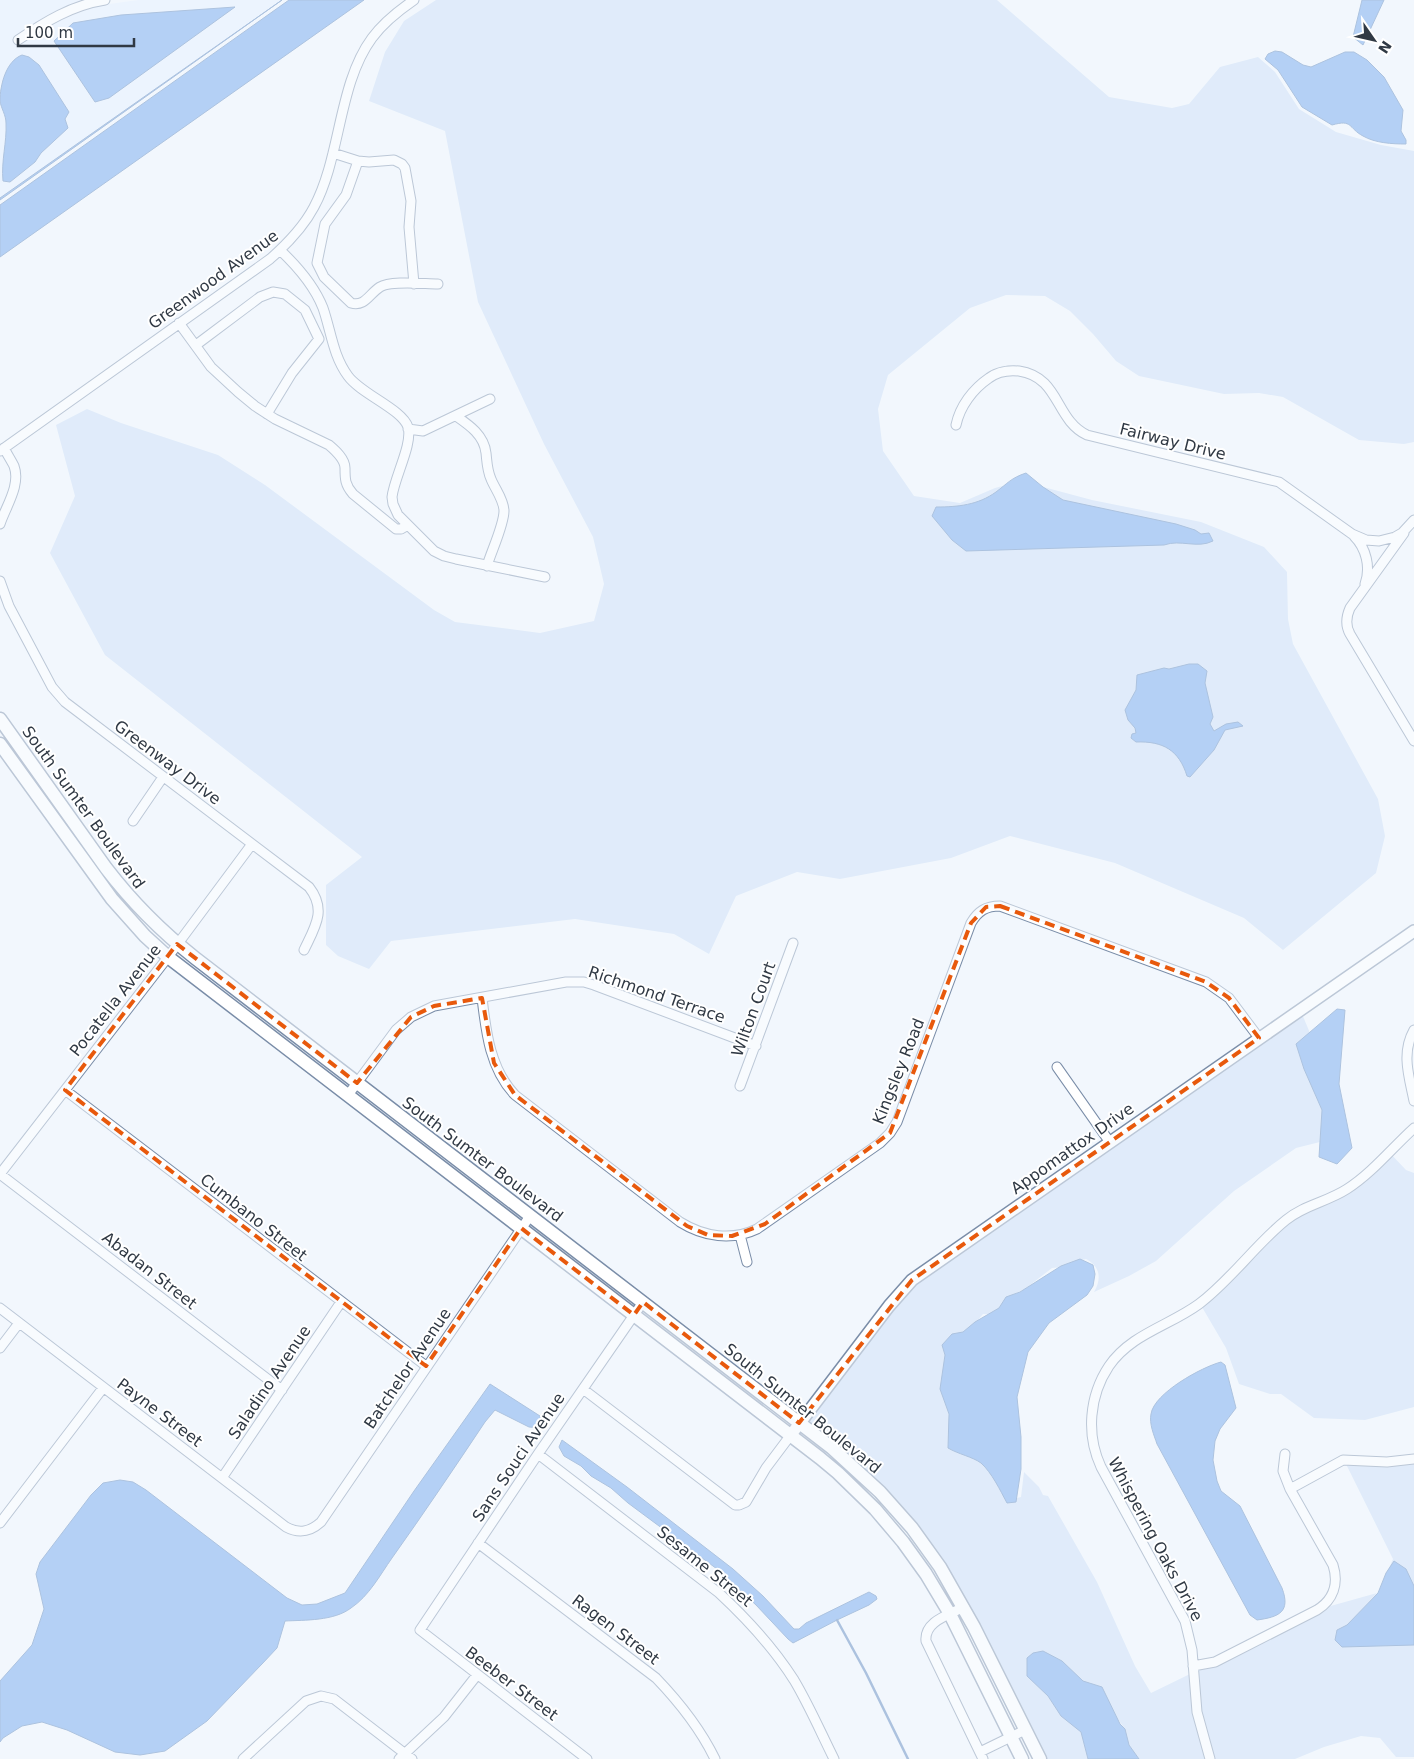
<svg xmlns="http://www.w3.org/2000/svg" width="1414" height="1759" viewBox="0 0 1414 1759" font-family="'DejaVu Sans',sans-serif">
	<rect width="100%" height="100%" fill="#f2f7fd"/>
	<path fill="#e5effe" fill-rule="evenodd" d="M0 0H85L66 7 40 20 12 38 17 45 45 27 70 14 94 6 138 0H282L0 198V102L7 121 2 170 3 180 10 182 67 128 46 78 39 65H11L0 84ZM233 7 95 102 54 41 73 23 121 15Z"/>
	<path fill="#cadcf5" d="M436 0H997L1109 97 1172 108 1189 104 1220 67 1258 57 1275 72 1299 109 1336 132 1381 145 1414 151V442L1404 444 1359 440 1283 397 1259 393 1224 394 1139 376 1116 361 1093 334 1070 311 1045 296 1006 295 970 308 888 375 878 409 883 451 914 496 960 503 995 488 1021 481 1092 500 1201 522 1264 547 1287 572 1288 619 1293 644 1378 799 1385 836 1376 873 1283 950 1244 918 1115 863 1010 836 951 858 840 879 797 872 736 896 709 954 674 934 575 919 391 941 369 969 338 956 326 945V885L362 857 105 655 50 553 75 496 56 425 87 409 121 423 218 455 265 485 434 610 455 622 540 633 594 621 604 584 593 537 544 444 478 302 445 131 369 101 385 52 404 21Z
		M1302 1014 1310 1033 1296 1044 1322 1110 1320 1142 1296 1148 1234 1191 1156 1261 1129 1276 1094 1292C1102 1279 1100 1266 1086 1259L1069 1263 1062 1267 1052 1268 1025 1289 1008 1297 996 1314H983L968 1332 948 1409 951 1442 972 1453 1013 1499 1021 1497 1024 1472 1039 1487 1043 1495 1048 1496 1097 1582 1135 1666 1151 1693 1327 1607 1377 1593 1354 1618 1376 1598 1393 1559 1346 1464 1414 1462V1757H1396L1380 1738 1361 1736 1324 1747 1295 1759H1139L1129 1745 1125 1729 1091 1683 1083 1682 1062 1661 1043 1651 1028 1676 1048 1696 1061 1716 1082 1732 1088 1759H1044L944 1565 805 1422 893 1309 916 1283Z
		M1389 1152 1406 1170 1414 1173V1407L1365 1420 1314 1418 1281 1394H1270L1239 1384 1226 1348 1199 1302 1288 1219 1345 1190Z"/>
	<path fill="#69a1ec" stroke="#5882ba" d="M282 0 0 200V198Z
		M289 0H364L0 257V205Z
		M1362 0H1384L1363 45 1353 37Z
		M235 7 109 98 95 102 54 41 73 23 121 15Z
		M1275 51 1282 52 1303 65 1311 67 1345 52H1354L1367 60 1384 77 1403 110 1401 131 1406 140V144C1392 144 1375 143 1363 136 1348 128 1353 119 1332 125L1302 107 1278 70 1265 59 1268 54Z
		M22 55 29 57 39 65 69 112 65 119 68 128 41 153 35 162 10 182 3 181C1 161 7 142 6 123 6 115 1 108 0 101 0 85 6 61 22 55Z
		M1026 473 1043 487 1063 500 1176 524 1195 530 1201 534 1209 533 1213 541C1197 549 1181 539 1164 545L966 551 952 540 932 516 936 507C958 507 978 505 996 492 1008 483 1011 478 1026 473Z
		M1189 664H1198L1207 671 1205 683 1213 717 1210 724 1214 731 1226 724 1238 722 1243 726 1225 730 1214 750 1190 777 1187 776C1179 750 1163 741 1136 742L1131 738 1132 734 1136 733 1135 728 1128 720 1125 710 1136 690 1137 675 1164 668 1169 669Z
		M1337 1009 1345 1010 1339 1084 1352 1148 1337 1164 1319 1157 1322 1110 1304 1069 1296 1044Z
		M1080 1259 1093 1265 1095 1274 1093 1286 1087 1295 1049 1323 1028 1352 1017 1397 1021 1437V1469L1016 1502 1007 1503C1000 1490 992 1473 981 1463 973 1457 958 1454 948 1448L949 1414 940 1389 945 1355 942 1345 952 1334 963 1332 975 1322 999 1308 1006 1297 1020 1292 1061 1266Z
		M1221 1362 1225 1365 1236 1408 1220 1429 1215 1441 1213 1460 1217 1481 1221 1491 1240 1506 1282 1588C1291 1612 1279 1617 1257 1620L1250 1615 1157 1444C1154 1435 1149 1424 1151 1414 1154 1393 1202 1367 1221 1362Z
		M490 1384 540 1416 542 1428 529 1427 495 1410 485 1422C455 1467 424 1513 392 1558 380 1575 369 1596 351 1608 334 1621 305 1620 285 1621L277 1648 262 1664 207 1721 165 1751 140 1755 115 1752 67 1730 42 1722 22 1726 3 1738 0 1742V1681L32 1645 44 1609 36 1574 40 1562 91 1495 103 1483 120 1480 133 1482 146 1490 287 1598 302 1605 317 1604 345 1593 414 1491Z
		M562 1440 627 1487 733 1569 763 1596 794 1629H799L806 1623 869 1592 876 1596 877 1599 869 1605 837 1620 793 1643 788 1639 756 1605 717 1569 628 1503 611 1488 591 1476 581 1466 564 1456 559 1447Z
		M1394 1561 1406 1569 1414 1586V1645L1342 1647 1335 1640 1337 1630 1347 1625 1378 1593 1386 1573Z
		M1043 1651 1062 1661 1083 1681 1102 1687 1120 1724 1125 1729 1129 1745 1139 1759H1088L1081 1732 1061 1716 1048 1696 1027 1676V1658L1033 1653Z"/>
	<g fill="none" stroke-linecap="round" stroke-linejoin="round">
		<path stroke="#5882ba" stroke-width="2.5" d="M837 1620 866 1673 908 1759"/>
		<defs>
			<path id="minor" d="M18 40C45 22 72 5 105 0
				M333 153 358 161 369 162 394 160 402 164 405 168 411 201 409 227 414 284
				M358 161 346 195 325 224 317 263 324 277 351 303C365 307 369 294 380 287 391 280 424 284 438 284
				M280 250C298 267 314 285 323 308 331 331 333 356 348 376 361 394 402 409 408 427 413 444 394 478 392 497L393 504 398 515 434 551 444 556 456 559 545 577
				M179 323 211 367 238 392 255 406 275 419 329 445C336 451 345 459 345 468 345 479 345 485 353 494L396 529H401L408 525
				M196 345 260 297 273 292 285 294 305 310 319 339 292 373 267 414
				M456 416C469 425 484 435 486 453 487 462 487 470 491 479 495 489 504 500 504 511 504 525 491 552 487 566
				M956 425C960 406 973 389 989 378 997 372 1009 370 1019 371 1060 377 1055 420 1087 435L1279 482 1352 534 1366 540 1379 541 1395 537 1402 533 1414 520
				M408 429 423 431 490 399
				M0 451 270 259C287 244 303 228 314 207 341 157 338 84 372 38 383 23 398 11 414 0
				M0 524C6 506 21 485 14 466 11 460 7 454 4 448
				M1404 533 1350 608C1346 617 1345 625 1350 634L1414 741
				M1354 536C1366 548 1371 567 1365 584
				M0 581 9 606 52 687 65 702 309 887C327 910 315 927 304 950
				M133 821 163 777
				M482 998C486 1032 490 1069 515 1095L680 1222C704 1237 732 1241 757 1229L880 1143 890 1133 897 1122 971 923C978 911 986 906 1000 906L1206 982 1229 998 1259 1038
				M1414 1030C1401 1053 1409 1076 1414 1101
				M1057 1067 1109 1141
				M740 1086 793 943
				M65 1090 426 1366
				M348 1095 396 1030 411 1017 434 1006 566 982H584L594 985 756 1046
				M0 1174 168 957 252 844
				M0 1174 282 1390
				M740 1235 747 1262
				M0 1308 286 1527C299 1534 310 1532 321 1522L530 1216
				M0 1348 19 1323
				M583 1389 735 1505H739L746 1502 766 1468 790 1436
				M538 1454 719 1593C747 1619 773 1647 794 1680 809 1705 821 1733 834 1759
				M1285 1454 1283 1471 1290 1489
				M222 1478 341 1302
				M0 1523 103 1388
				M478 1543 656 1678C680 1703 700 1728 715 1759
				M964 1607C949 1615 924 1621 926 1641L983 1759
				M1193 1666 1215 1662 1317 1610C1333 1600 1339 1584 1333 1565L1290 1489 1343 1460 1387 1462 1414 1459
				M980 1752 1025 1730
				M243 1759 306 1701 321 1696 334 1699 412 1759
				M399 1759 444 1717 477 1675
				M587 1759 420 1630 538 1454 643 1302
				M1210 1759 1197 1712 1192 1650 1185 1621 1101 1467C1086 1435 1089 1396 1109 1366 1131 1334 1169 1326 1199 1304 1231 1280 1255 1245 1286 1220 1304 1205 1327 1202 1347 1189 1372 1173 1392 1148 1414 1128"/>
			<path id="tertiary" d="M790 1436 889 1306 912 1280 1414 931"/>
			<path id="secondary" d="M0 719 106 868C132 902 161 931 195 958L832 1448 880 1492 912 1528 940 1567 974 1627 1040 1759
				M0 744 112 899 145 936 168 957 820 1458 838 1473 875 1509 903 1542 926 1574 950 1614 1022 1759"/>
		</defs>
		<use href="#minor" stroke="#7a8da8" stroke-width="11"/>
		<use href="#tertiary" stroke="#7a8da8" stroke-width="14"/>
		<use href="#secondary" stroke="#7a8da8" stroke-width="15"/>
		<use href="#minor" stroke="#fff" stroke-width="9"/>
		<use href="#tertiary" stroke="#fff" stroke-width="11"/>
		<use href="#secondary" stroke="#fff" stroke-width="12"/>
	</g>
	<path d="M0 0H1414V1759H0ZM1000 906 1206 982 1229 998 1259 1038 912 1280 799 1423 643 1302 634 1315 521 1228 426 1366 65 1090 177 944 357 1083 411 1017 434 1006 482 998 494 1063 515 1095 687 1226 708 1235 732 1236 765 1224 890 1133 971 923 986 907Z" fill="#f2f7fd" fill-opacity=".55" fill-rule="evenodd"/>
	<path fill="none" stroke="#e8590c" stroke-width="4" stroke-dasharray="10 6" stroke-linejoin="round" d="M1000 906 1206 982 1229 998 1259 1038 912 1280 799 1423 643 1302 634 1315 521 1228 426 1366 65 1090 177 944 357 1083 411 1017 434 1006 482 998 494 1063 515 1095 687 1226 708 1235 732 1236 765 1224 890 1133 971 923 986 907Z"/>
	<g text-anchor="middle" stroke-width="4" stroke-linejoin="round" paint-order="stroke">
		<g font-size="16" fill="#303944" stroke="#fff">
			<text transform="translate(213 279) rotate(-36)" y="6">Greenwood Avenue</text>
			<text transform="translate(1173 441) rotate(14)" y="6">Fairway Drive</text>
			<text transform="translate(168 762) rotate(37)" y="6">Greenway Drive</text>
			<text transform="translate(84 807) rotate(54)" y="6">South Sumter Boulevard</text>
			<text transform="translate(657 994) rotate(19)" y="6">Richmond Terrace</text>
			<text transform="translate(115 1000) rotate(-52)" y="6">Pocatella Avenue</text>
			<text transform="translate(753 1009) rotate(-70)" y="6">Wilton Court</text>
			<text transform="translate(898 1071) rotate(-68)" y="6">Kingsley Road</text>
			<text transform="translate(1072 1148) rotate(-35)" y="6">Appomattox Drive</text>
			<text transform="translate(483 1159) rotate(37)" y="6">South Sumter Boulevard</text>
			<text transform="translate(254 1217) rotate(38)" y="6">Cumbano Street</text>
			<text transform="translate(150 1270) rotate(38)" y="6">Abadan Street</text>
			<text transform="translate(407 1368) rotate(-56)" y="6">Batchelor Avenue</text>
			<text transform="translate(269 1382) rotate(-56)" y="6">Saladino Avenue</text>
			<text transform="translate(803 1408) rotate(39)" y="6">South Sumter Boulevard</text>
			<text transform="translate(160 1412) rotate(37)" y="6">Payne Street</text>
			<text transform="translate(518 1457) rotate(-56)" y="6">Sans Souci Avenue</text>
			<text transform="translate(1156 1539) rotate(62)" y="6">Whispering Oaks Drive</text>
			<text transform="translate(705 1566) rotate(39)" y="6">Sesame Street</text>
			<text transform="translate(616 1629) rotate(37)" y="6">Ragen Street</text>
			<text transform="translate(512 1683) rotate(37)" y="6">Beeber Street</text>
		</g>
	</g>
	<g transform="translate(1374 40) rotate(124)" stroke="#ffffff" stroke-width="4" paint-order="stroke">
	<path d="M0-4L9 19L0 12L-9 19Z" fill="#303944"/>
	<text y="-8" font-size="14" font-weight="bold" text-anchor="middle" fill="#303944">N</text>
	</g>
	<path d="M18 38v8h116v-8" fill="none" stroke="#303944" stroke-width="2.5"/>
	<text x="25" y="38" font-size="15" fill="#303944" stroke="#ffffff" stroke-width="4" paint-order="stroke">100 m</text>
</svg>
